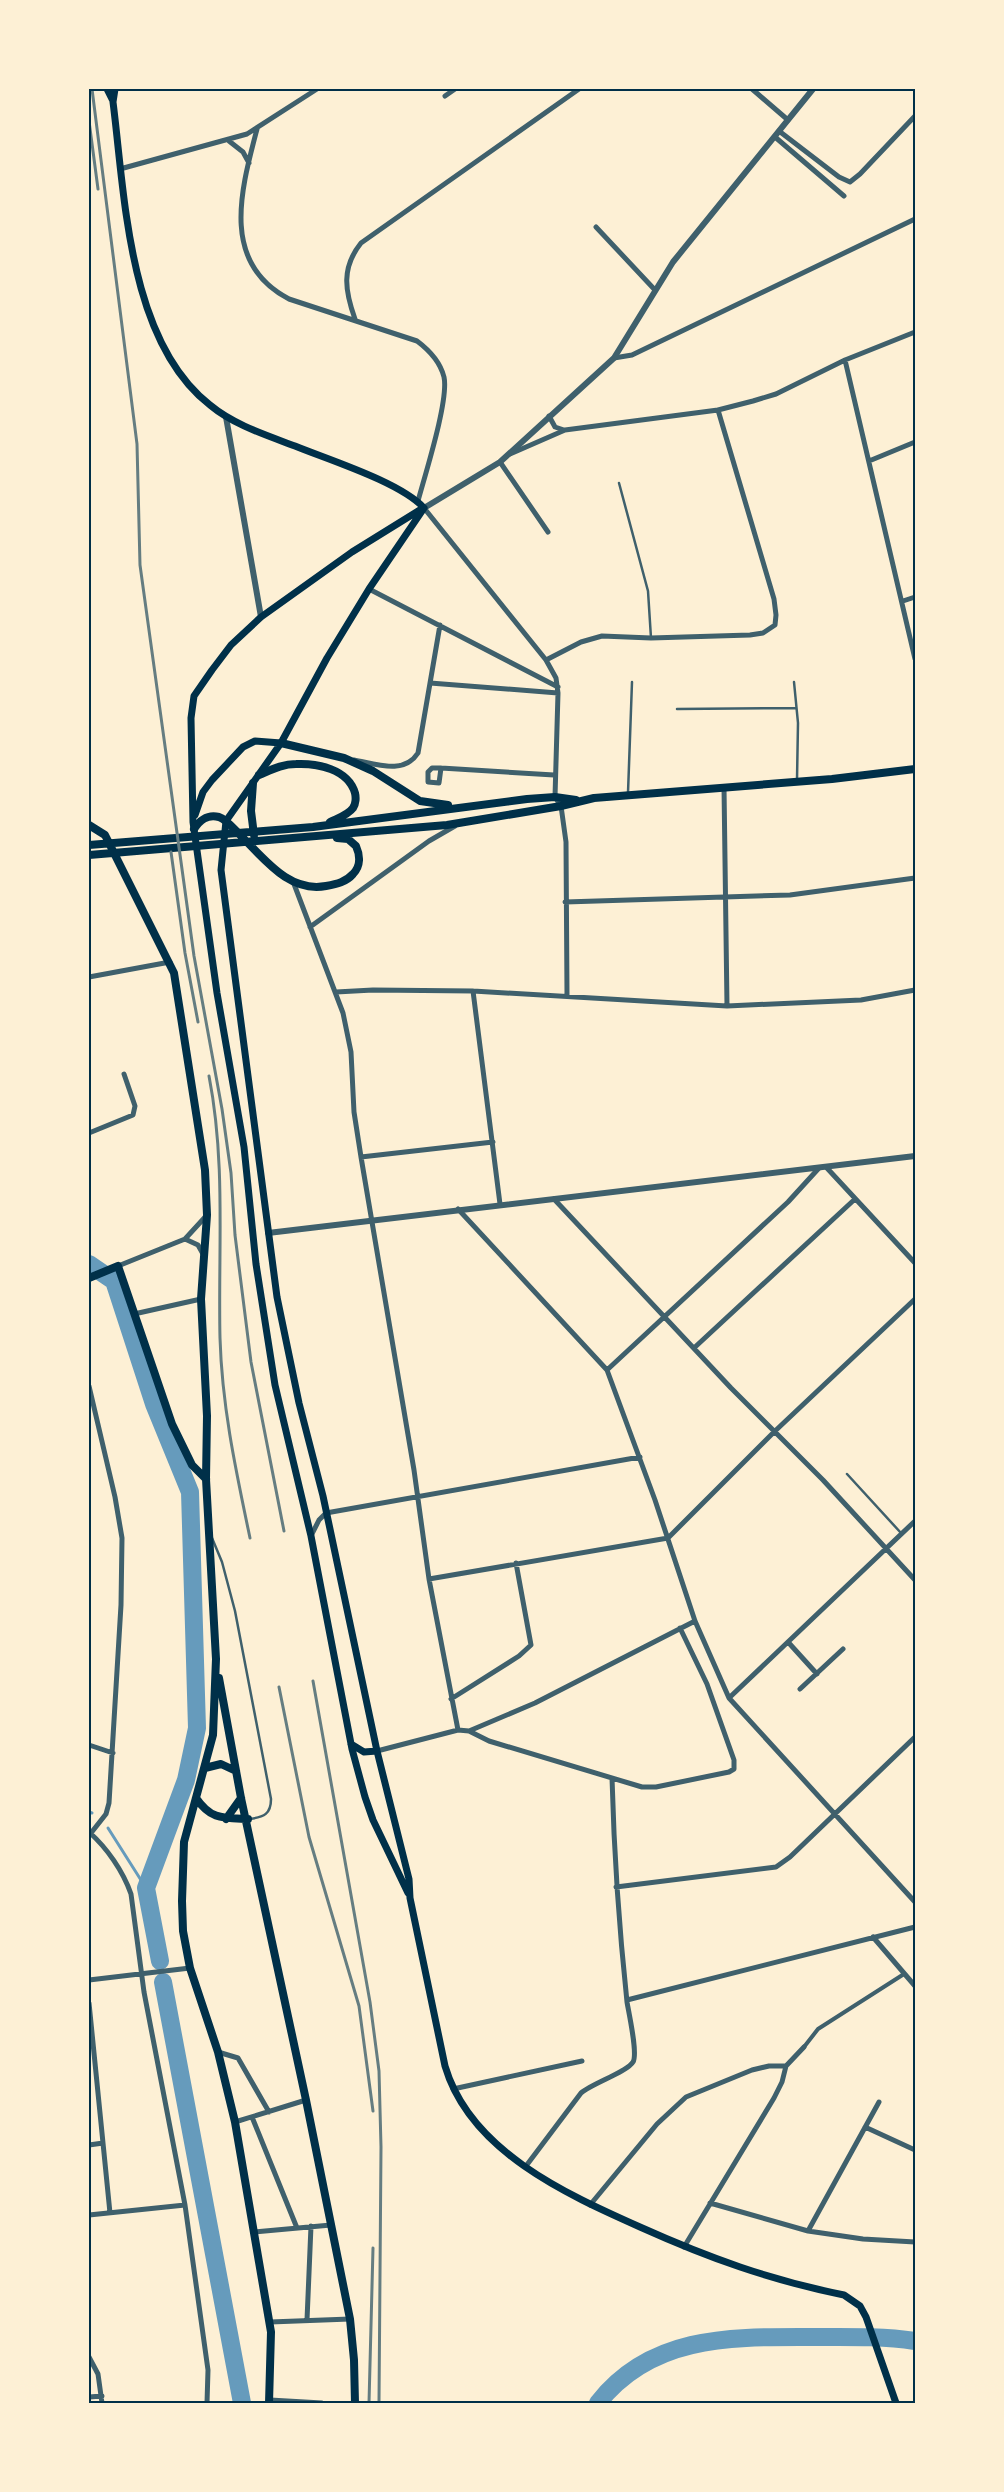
<svg xmlns="http://www.w3.org/2000/svg" width="1004" height="2492" viewBox="0 0 1004 2492" font-family="'Sofia Sans Condensed',sans-serif">
	<rect width="100%" height="100%" fill="#fdf0d5"/>
	<g fill="none" stroke-linecap="round" stroke-linejoin="round">
		<path stroke="#669bbc" stroke-width="3" d="M89 1812 92 1813
			M108 1828 146 1888"/>
		<path stroke="#669bbc" stroke-width="18" d="M89 1264 114 1281 154 1404 190 1492 197 1728 186 1780 146 1888 160 1961
			M163 1982 242 2403
			M598 2403C652 2334 733 2337 813 2337 847 2337 881 2336 915 2341"/>
		<path stroke="#3f606c" stroke-width="2.5" d="M619 483 648 591 651 638
			M794 682 798 723 797 780
			M677 709 796 708
			M628 793 632 682
			M847 1474 901 1533
			M212 1538 222 1562 235 1611 271 1799C271 1814 264 1817 250 1819"/>
		<path stroke="#3f606c" stroke-width="4" d="M804 2047 818 2029 904 1974"/>
		<path stroke="#3f606c" stroke-width="5" d="M752 89 788 120
			M445 96 455 89
			M257 129C241 190 220 263 289 299L417 341C429 350 440 361 444 377 449 400 425 475 418 501
			M779 131 839 177 850 182 860 174 915 116
			M775 137 844 196
			M229 141 243 152 249 163
			M120 169 247 134 317 89
			M596 227 655 290
			M355 319C345 291 341 268 361 243L579 89
			M614 358 632 355 915 219
			M845 360 915 659
			M549 416 555 427 564 430
			M510 454 565 430 718 410 753 401 776 394 845 360 915 332
			M869 461 915 442
			M500 462 548 532
			M424 508 546 660 556 678 558 693 555 797 561 806 566 842 567 995
			M369 589 558 687
			M903 601 915 597
			M546 660 581 642 602 636 651 638 750 635 763 633 775 625 776 615 774 599 718 410
			M430 683 558 693
			M354 760C376 764 404 775 418 753L440 625
			M441 768 439 783 428 782V772L432 768H441L554 775
			M724 787 727 1006
			M294 884 343 1013 351 1052 354 1112 361 1157 414 1470 429 1579 458 1730
			M565 902 790 895 915 878
			M310 927 429 841 455 826
			M89 977 170 962
			M473 991 500 1204
			M336 992 373 990 473 991 727 1006 861 1000 915 990
			M89 1133 133 1115 135 1106 124 1074
			M361 1157 493 1142
			M826 1167 915 1263
			M554 1199 731 1388 823 1480 915 1580
			M458 1209 607 1370 655 1500 695 1621 729 1698 915 1902
			M185 1239 198 1245 203 1254
			M118 1266 185 1239 207 1215
			M134 1314 201 1299
			M694 1348 855 1199
			M607 1370 788 1202 819 1168
			M89 1386 115 1497 122 1538 121 1605 109 1803 106 1814 91 1833
			M311 1536 319 1520 326 1513 640 1457
			M429 1579 668 1538 774 1432 915 1299
			M788 1642 817 1674
			M800 1689 843 1649
			M729 1698 915 1521
			M451 1699 519 1656 531 1645 516 1563
			M469 1731 535 1703 695 1621
			M89 1745 113 1753
			M377 1751 458 1730 469 1731 489 1741 642 1787H656L729 1772 734 1769V1760L707 1684 680 1628
			M89 1832C107 1848 123 1871 131 1894L144 1992 185 2205 208 2370 207 2403
			M616 1887 776 1867 790 1857 915 1737
			M873 1937 915 1986
			M89 1980 190 1968
			M627 2000 915 1927
			M89 2003 110 2213
			M218 2052 238 2058 269 2112
			M453 2089 582 2061
			M252 2117 297 2228
			M235 2122 306 2100
			M865 2127 915 2150
			M89 2145 103 2143
			M526 2166 581 2093C593 2083 627 2072 633 2062 638 2054 629 2014 627 2002 619 1927 614 1853 612 1778
			M710 2203 808 2231 863 2239 915 2242
			M590 2205 657 2124 686 2097 752 2070 769 2066H786
			M89 2215 185 2205
			M808 2231 879 2102
			M254 2232 331 2225
			M684 2247 774 2098 782 2082 786 2066 804 2047
			M307 2320 311 2226
			M270 2322 350 2319
			M89 2357 98 2374 102 2403
			M89 2397 102 2396
			M270 2400 322 2403"/>
		<path stroke="#3f606c" stroke-width="6" d="M226 417 261 617
			M424 508 500 462 614 358 673 262 813 89
			M268 1233 915 1156"/>
		<path stroke="#003049" stroke-width="7" d="M107 89 113 101
			M115 89 113 102C125 196 128 341 210 405 234 425 266 435 295 446 329 460 400 482 424 508
			M424 508 369 589 327 658 281 743 226 821 221 870 277 1297 299 1403 323 1496 377 1751 409 1879 410 1898 445 2066C470 2151 566 2194 640 2227 709 2258 770 2280 844 2295L860 2306 866 2317 896 2403
			M195 815 203 792 212 780 243 747 255 741 281 743
			M351 1744 364 1752 377 1751
			M408 1893 373 1820 365 1797 352 1749 311 1536 275 1385 256 1264 244 1147 217 993 193 822 191 718 194 696 212 670 231 645 261 617 352 552 423 508"/>
		<path stroke="#003049" stroke-width="8" d="M281 743 344 758 373 771 420 801 448 805
			M259 775C271 770 282 764 296 764 317 763 348 769 355 793 356 797 356 804 353 808 348 815 338 818 330 822
			M253 783 251 811 254 835
			M89 825 105 835 174 973 205 1170 207 1215 201 1299 207 1416 206 1479 216 1659 213 1735 184 1842 182 1901 183 1931 190 1968 218 2052 235 2122 271 2332 269 2403
			M194 829C200 820 207 814 219 817 227 820 233 828 239 834 264 858 288 893 326 886 337 884 346 882 353 874 361 866 360 855 356 846L348 839 337 838
			M89 845 313 827 527 799 555 797 576 800
			M89 855 447 825 561 806 594 798 832 779 915 769
			M89 1278 118 1266 172 1424 192 1465 206 1479
			M219 1678 241 1798 306 2100 350 2319 354 2360 355 2403
			M205 1768 221 1764 236 1771
			M196 1798C211 1820 223 1818 248 1819
			M226 1819 241 1798"/>
		<path stroke="#657d81" stroke-width="3" d="M92 89 137 444 140 565 194 956 222 1109 231 1173 235 1235 251 1362 284 1531
			M89 121 98 189
			M171 852 185 953 198 1022
			M209 1076C226 1163 218 1250 220 1338 222 1407 236 1471 250 1538
			M313 1681 370 2002 379 2071 381 2147 379 2403
			M279 1687 309 1837 359 2006 373 2111
			M369 2403 373 2248"/>
	</g>
	<rect width="1004" height="2492" fill="none" stroke="#fdf0d5" stroke-width="180"/>
	<rect x="90" y="90" width="824" height="2312" fill="none" stroke="#003049" stroke-width="2"/>
</svg>
